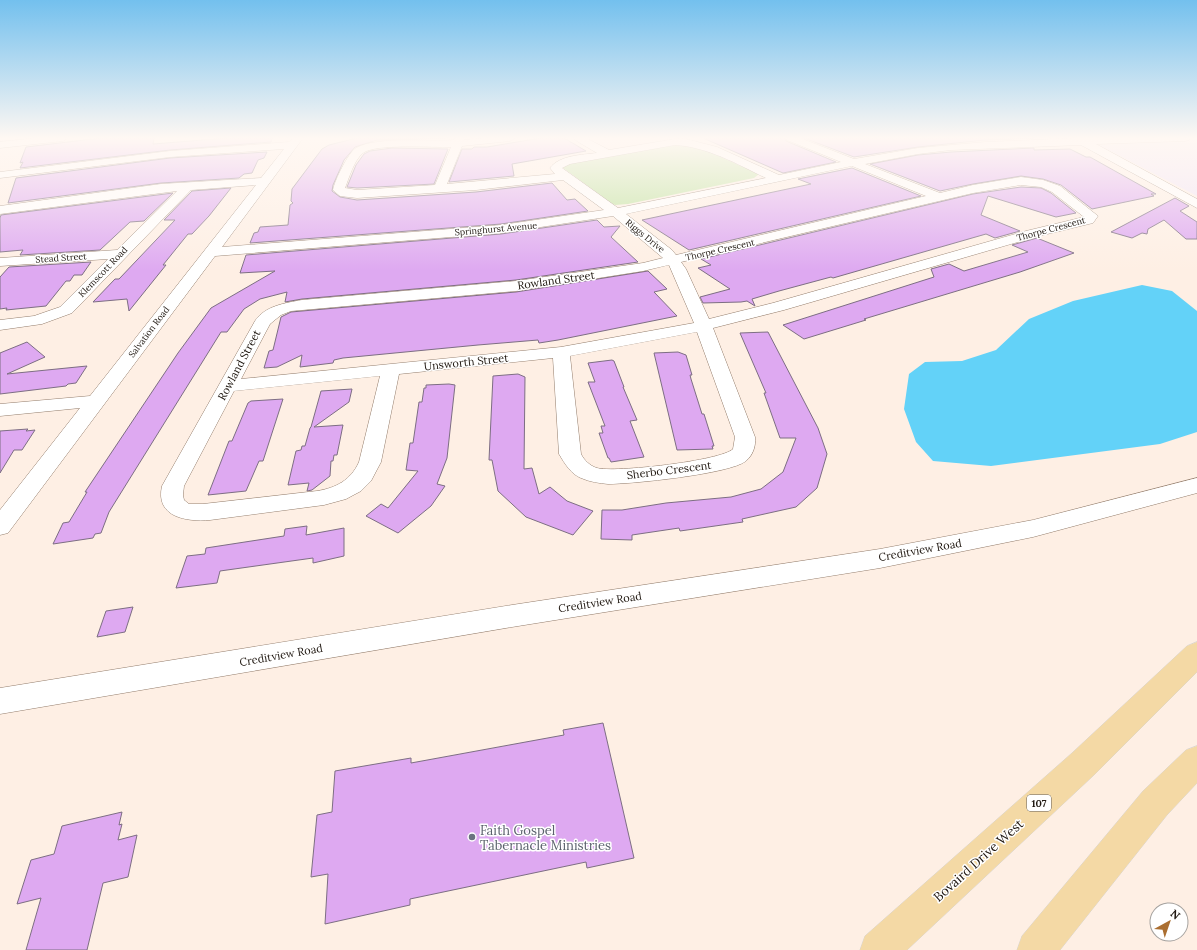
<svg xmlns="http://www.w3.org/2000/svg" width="1197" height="950" viewBox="0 0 1197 950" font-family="Lora,serif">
	<rect width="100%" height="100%" fill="#feefe4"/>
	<path fill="#f0e3f7" d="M1197 140V196L1099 145Z"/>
	<path fill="#bfe29e" d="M678 144 696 146 759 174 754 178 628 204 615 205 611 203 563 168 566 164Z"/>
	<path fill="#63d2f8" d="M1142 285 1172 291 1197 311V432L1160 444 991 466 933 461 916 442 904 409 909 374 925 362 962 361 996 350 1029 319 1073 301Z"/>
	<path fill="#dea9f1" stroke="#7d6e83" d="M101 138H154L153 144 228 138H272L271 142 170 150 20 168 23 162 20 163 26 147Z
		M357 138H446L377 140 355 147 344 160 333 185 332 191 340 197 357 200 476 192 552 183 567 200 575 199 588 211 501 224 250 243 254 233 258 232 260 227 288 225 290 205 293 203 291 201 292 189 322 149 329 145Z
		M541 138H564L586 151 512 164 514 176 449 182 462 149H472L474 147H487Z
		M703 138H785L786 141 836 162 783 173Z
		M804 138H1034L985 140 918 147 854 157Z
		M392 148 448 149 434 184 357 188 347 187 356 165 364 154 370 151Z
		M1034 148V150L1070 149 1086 157H1090L1156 194H1151L1154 196 1092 209 1061 185 1043 179 1021 176 973 184 940 191 870 164 918 155 951 152Z
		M267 152 264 158 258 160 252 173 244 174 239 178 161 183 8 203 16 178 170 158Z
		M852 168 921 196 689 250 642 220 811 184 798 179Z
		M1021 187 1041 188 1051 193 1076 213 1056 217 988 196 981 215 1020 231 995 238 986 234 833 278 831 277 779 291 752 299 755 306 747 301 741 302 703 303 700 297 730 289 698 268 711 265 701 259 973 194Z
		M231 188 209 216 192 234H188L163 265H166L129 311 127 299 93 302 115 279H119L175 220H164L192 191Z
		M173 193 144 221 130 222 100 250 20 255 23 250 0 252V218L1 215Z
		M1175 198 1189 206 1180 211 1197 222V239H1186L1164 220 1148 229 1147 234 1142 233 1132 238 1111 232Z
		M597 220 604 227 620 226 611 237 638 262 516 280 302 299 285 302 287 292 260 299 244 309 227 332H221L109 512 101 533 95 534 93 538 53 544 63 523 69 522 87 492H85L178 353 211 308 275 271 240 273 246 255 501 234Z
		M1037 238 1074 253 1020 272 864 319 866 320 804 339 783 325 934 277 931 269 949 264 964 271 1028 252 1012 245Z
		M91 262 82 275H74L70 281H66L46 306 6 310 7 308 0 309V277L9 267Z
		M648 271 667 289 654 292 677 316 558 340 539 343 538 340 478 345 343 358 334 360 333 363 300 367 302 355 277 367 264 368 269 351 273 350 281 317 291 312 516 292Z
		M768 332 818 428 827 454 817 488 796 507 742 519 743 522 680 531 679 528 632 535V540L601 539 602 510H622L666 503 731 497 761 489 783 472 796 438H780L764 393H766L740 333Z
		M27 342 45 357 7 374 87 366 76 383 68 384 66 386 0 394V353Z
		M678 352 686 355 692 375H690L691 379 702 414H704L714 446H712L713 449 677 450 654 353Z
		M612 360 614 361 624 387H623L637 420 630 421 644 457 611 462 609 458H608L599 433H603L601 426H605L588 382H595L588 363Z
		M518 374 525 377 524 469 532 468 539 494 550 487 567 501 593 511 573 535 526 517 498 491 492 460H489L493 376Z
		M449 384 455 385 447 458 437 484 445 486 431 506 398 533 366 516 381 504 388 508 418 471 406 470 410 443H413L419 402H422L424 388H426V385Z
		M352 389 349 402 314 427 343 425 337 455H334L333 461H331L330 476 312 490 307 491 309 483 288 485 296 451 301 450 302 446H305L310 428 311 427 321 391Z
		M283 399 263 461H259L246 491 208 495 229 441H232L248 403 251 401Z
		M28 429 26 431 35 430 22 450H14L0 473V431Z
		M307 526 306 535 344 528V556L313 563V558L220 571 217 583 176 588 187 556 205 554 206 548 284 536 285 529Z
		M133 607 125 632 97 637 106 611Z
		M603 723 634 858 587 868 586 862 410 899V905L325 924 328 874 311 877 317 815 332 812 335 771 411 758V763L564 735 563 730Z
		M122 812 119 825 122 824 118 840 137 835 128 877 103 883 87 950H26L41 898 17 904 31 860 54 854 62 826Z"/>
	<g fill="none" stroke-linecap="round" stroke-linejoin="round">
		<defs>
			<path id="minor" d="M37 138H68L63 141 0 148V142Z
				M293 138H303L222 247 501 225 604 210 563 180 476 190 357 198 340 196 333 190C335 180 348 153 356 148 377 136 429 142 454 140L455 138H465L464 140 487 138H515L510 141 462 146 447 184 555 174 550 168C560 155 582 155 597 153L575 140 574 138H586L609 150 675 139H686L717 147 779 175 841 162 787 140 786 138H800L854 159 918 148 985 142 1082 138H1190L1189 140 1185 141 1096 144 1197 199V208L1081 145 951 150 918 154 865 164 940 193 973 185 1021 177 1043 180 1060 186 1098 216 1093 223 1035 237 784 310 713 328 755 437C756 446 753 455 746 461 730 474 631 484 608 484 599 483 590 482 581 478 571 474 565 464 559 454L553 358 399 374 381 462 371 481 361 491 346 499 324 505 210 520C186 522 155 517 162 486L255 321C265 306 285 303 302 300L516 281 643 263 663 258 613 216 501 233 215 256 8 533 0 535V510L80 408 0 416V404L90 396 256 185 191 190 72 313 42 324 0 330V320L34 316 60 307 108 259 0 266V258L117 250 177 191 0 214V206L161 184 261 178 284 149 170 157 0 178V172L170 151 289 142ZM675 145C708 147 737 164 766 178L618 208 562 168 570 164ZM451 147 435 185 357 190 345 188C349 178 354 160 363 153 377 143 432 148 451 147ZM852 166 926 196 676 255 672 250 626 214ZM1021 185 1041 187 1052 192 1084 217 1026 231 773 303 709 319 686 269 681 262 973 193ZM669 265 694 323 561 347 241 379 270 324 281 315 291 311 516 291 643 271ZM697 332 735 437 733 449C721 461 613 473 597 468 590 466 584 460 581 454L570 356ZM380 376 359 462C351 480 336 488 317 491L203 504H189L184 500 183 495 184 486 234 391Z
				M1197 478V493L1033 537 880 568 512 627 0 714V688L512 605 880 549 1033 520Z"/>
			<path id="major" d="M1197 642V672L1094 775 907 950H860L865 936 1072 753 1187 646Z
				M1197 746V783L1167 815 1060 950H1017L1022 936 1143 791 1186 750Z"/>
		</defs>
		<use href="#minor" stroke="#937d6c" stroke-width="1"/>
		<use href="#major" stroke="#d7d5d4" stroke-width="1"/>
		<use href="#minor" fill="#fff" fill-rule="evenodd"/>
		<use href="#major" fill="#f4d9a5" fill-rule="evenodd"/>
	</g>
	<linearGradient id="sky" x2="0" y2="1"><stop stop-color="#73c0ee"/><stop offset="0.51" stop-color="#fff8f3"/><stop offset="1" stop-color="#fff8f3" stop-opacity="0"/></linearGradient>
	<rect width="1197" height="271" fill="url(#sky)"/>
	<circle fill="#6b7280" stroke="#fff" stroke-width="1.5" cx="472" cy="837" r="4"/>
	<g text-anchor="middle" stroke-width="3" stroke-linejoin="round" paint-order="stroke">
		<g font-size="9" fill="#1f1710" stroke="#fff">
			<text transform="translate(496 229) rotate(-5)" y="3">Springhurst Avenue</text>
			<text transform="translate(1051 229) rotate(-15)" y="3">Thorpe Crescent</text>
			<text transform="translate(645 236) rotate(39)" y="3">Riggs Drive</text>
			<text transform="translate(720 250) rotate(-13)" y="3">Thorpe Crescent</text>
			<text transform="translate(61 258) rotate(-4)" y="3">Stead Street</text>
			<text transform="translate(103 272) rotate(-46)" y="3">Klemscott Road</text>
			<text transform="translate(149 332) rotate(-53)" y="3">Salvation Road</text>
		</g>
		<rect fill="#fff" stroke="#625d58" stroke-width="1" x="1027" y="795" width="24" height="16" rx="3"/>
		<g font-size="10" font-weight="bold" fill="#1f1710">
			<text x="1039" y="807">107</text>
		</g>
		<g font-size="11" fill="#1f1710" stroke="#fff">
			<text transform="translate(556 280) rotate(-8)" y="4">Rowland Street</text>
			<text transform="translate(466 362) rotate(-6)" y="4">Unsworth Street</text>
			<text transform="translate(239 365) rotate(-62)" y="4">Rowland Street</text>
			<text transform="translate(669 470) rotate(-7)" y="4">Sherbo Crescent</text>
			<text transform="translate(920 550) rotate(-10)" y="4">Creditview Road</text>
			<text transform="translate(600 602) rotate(-9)" y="4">Creditview Road</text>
			<text transform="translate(281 655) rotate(-10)" y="4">Creditview Road</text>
		</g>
		<g font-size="13" fill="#5b616d" stroke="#fff" text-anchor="start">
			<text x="480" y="835">Faith Gospel<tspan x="480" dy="15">Tabernacle Ministries</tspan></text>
		</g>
		<g font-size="13" fill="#1f1710" stroke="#fff">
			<text transform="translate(978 860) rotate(-42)" y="5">Bovaird Drive West</text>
		</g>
	</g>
	<g transform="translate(1169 922) rotate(40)"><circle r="19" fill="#ffffff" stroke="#a5a29f"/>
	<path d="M0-3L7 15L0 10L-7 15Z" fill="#ab6f31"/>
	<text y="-6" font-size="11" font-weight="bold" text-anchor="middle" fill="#1f1710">N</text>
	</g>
</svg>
